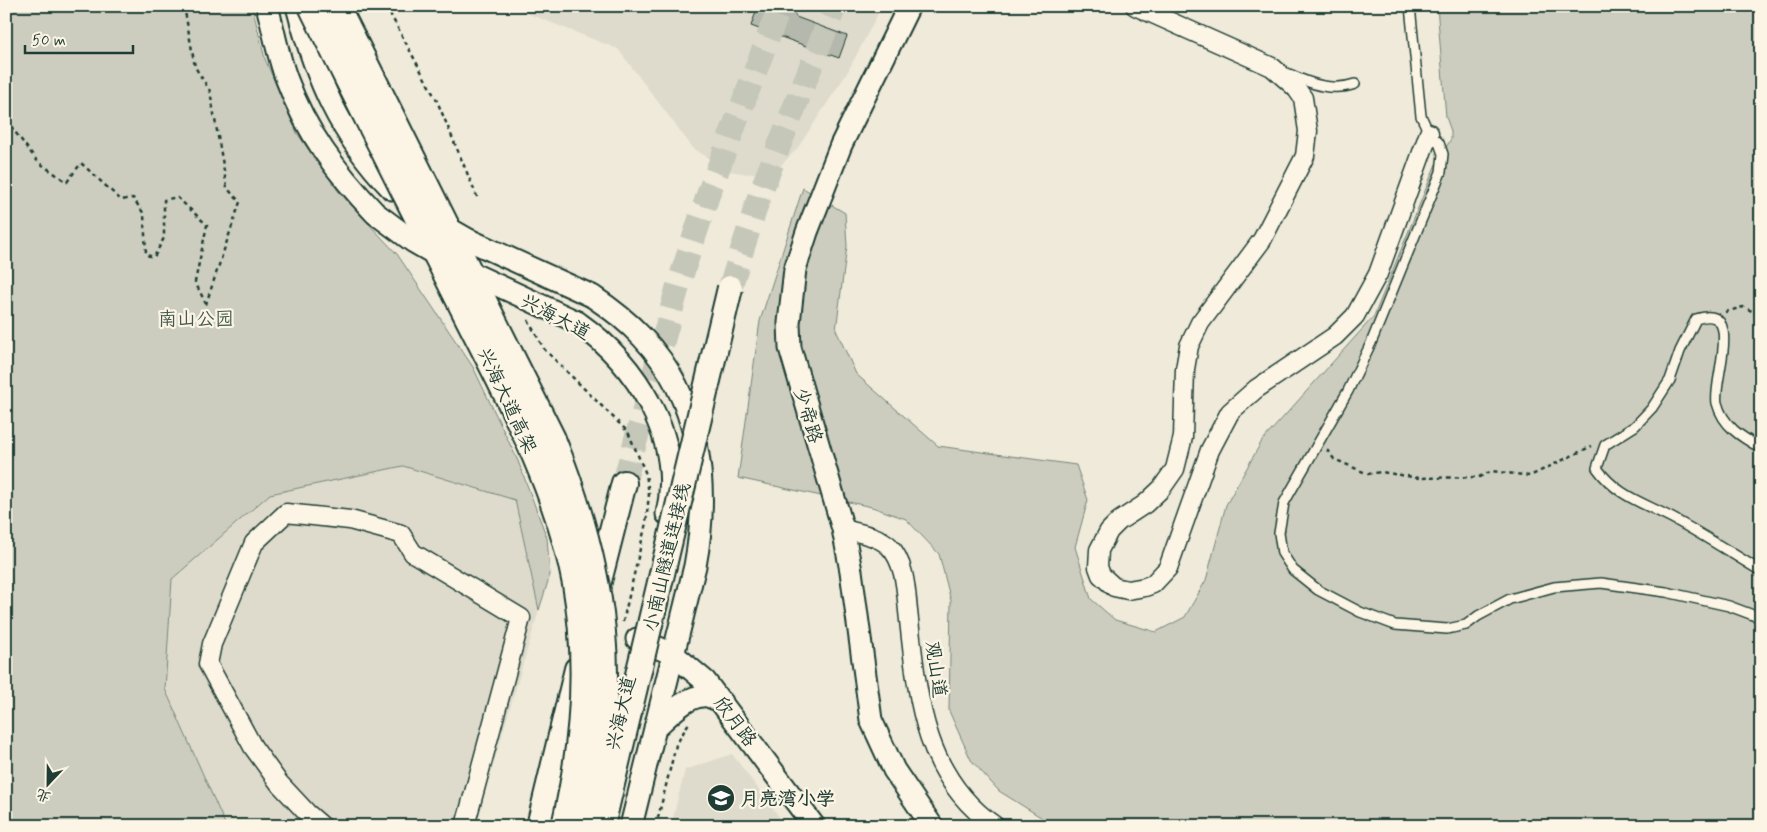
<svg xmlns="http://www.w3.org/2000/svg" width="1767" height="832" viewBox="0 0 1767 832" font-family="Mynerve,'LXGW WenKai TC',sans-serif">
	<rect width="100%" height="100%" fill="#efeada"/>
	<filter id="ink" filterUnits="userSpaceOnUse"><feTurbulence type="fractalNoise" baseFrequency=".02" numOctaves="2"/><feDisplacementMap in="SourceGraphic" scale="10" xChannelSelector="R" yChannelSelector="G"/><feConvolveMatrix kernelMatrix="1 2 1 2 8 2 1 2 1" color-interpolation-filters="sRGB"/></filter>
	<g filter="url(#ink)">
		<path fill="#dedbcc" d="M509 6H882L847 73 797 149 778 168 749 174 729 171 693 148 618 49Z
			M403 466 515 500 539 610 475 826H226L165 689 172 579 270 494Z
			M732 754 786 826H671L685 770Z"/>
		<path fill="#cccdbf" stroke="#76857a" d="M6 6H252L265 59 297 133 339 192 397 254 473 367 518 461 547 538 550 575 539 610 515 500 403 466 270 494 172 579 165 689 226 826H6Z
			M1437 6H1761V826H1055L999 791 971 760 949 711 951 601 939 554 906 519 872 507 738 478 760 321 803 188 845 213 847 246 836 330 856 374 938 446 1076 465 1088 500 1075 547 1091 599 1115 620 1156 632 1185 617 1206 580 1226 505 1262 441 1374 316 1436 164 1451 139V131L1446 117Z"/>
		<path fill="#b5b9ad" stroke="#1f3d34" d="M758 6H791L796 17 847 36 839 58 751 26Z"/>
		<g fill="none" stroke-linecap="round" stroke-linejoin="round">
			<path stroke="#c5c7b9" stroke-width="24" stroke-dasharray="24 12" stroke-linecap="butt" d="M730 288 761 191 835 6
				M624 483 678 286 708 195 780 6"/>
			<defs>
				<path id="service" d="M1410 6 1421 116 1429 133 1439 143 1443 154 1441 172 1371 343 1348 391 1284 503 1279 533 1282 553 1293 570 1318 590 1360 612 1395 625 1447 629 1466 625 1478 616 1510 599 1554 587 1601 583 1666 592 1729 606 1761 618
					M1289 74C1311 84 1332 92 1355 84
					M1761 448C1741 437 1723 426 1717 403 1712 382 1746 302 1696 319L1680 351 1670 380 1652 408 1635 426 1605 445 1597 468C1617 496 1642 502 1672 518 1702 534 1731 553 1761 571"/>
				<path id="minor" d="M1135 6 1272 67 1296 88 1303 98 1308 131 1305 156 1262 240 1200 323 1189 346 1185 369 1183 437 1175 469 1161 489 1145 504 1119 521 1109 531 1099 550 1098 567 1101 575 1114 587 1128 590 1145 587 1153 584 1168 568 1210 450 1230 412 1256 389 1335 336 1355 316 1378 274 1429 133
					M843 529C858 533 877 535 889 546 905 562 906 590 908 611 917 691 921 775 995 826
					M322 826 307 813 279 783 253 747 208 664 212 644 254 543 286 513 350 520 401 534 413 553 521 618 465 826"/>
				<path id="tertiary" d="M267 6C274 31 278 57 287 80 306 132 337 173 375 213
					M297 6C316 79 339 134 392 189
					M909 6 841 145 807 232 795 269 789 323 790 348 843 529 851 571 871 720 894 770 932 826
					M592 296C610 308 627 321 642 337 701 398 710 487 695 566L631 826
					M577 322C637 364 684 439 667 514
					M637 639 673 654 705 681 814 826
					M655 728C668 716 688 694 707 696 712 697 717 700 722 702"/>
				<path id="secondary" d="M596 593 624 483
					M539 826 577 669"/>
			</defs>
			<use href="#service" stroke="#1f3d34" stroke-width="12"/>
			<use href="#minor" stroke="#1f3d34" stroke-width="21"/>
			<use href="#tertiary" stroke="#1f3d34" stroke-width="25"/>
			<use href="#secondary" stroke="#1f3d34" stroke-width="28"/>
			<path stroke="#1f3d34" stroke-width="2.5" stroke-dasharray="4 4" stroke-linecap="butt" d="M184 6 195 67 210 91 227 188 240 202 206 304
				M386 6 437 101 478 199
				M6 120 38 162 67 182 81 163 121 200 133 198 144 214 146 255 154 257 164 238V200L177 197 207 225 195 282 206 304
				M1725 312 1743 307 1761 315
				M528 320 544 349 628 432 646 474 649 494 646 523 622 626
				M1327 450 1334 459 1368 474 1381 472 1419 478 1479 477 1492 471 1530 476 1592 446
				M656 826 676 745 690 721"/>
			<use href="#service" stroke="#fcf5e5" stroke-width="9"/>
			<use href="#minor" stroke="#fcf5e5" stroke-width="18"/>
			<use href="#tertiary" stroke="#fcf5e5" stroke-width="21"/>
			<use href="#secondary" stroke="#fcf5e5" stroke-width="24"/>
			<defs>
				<path id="tertiary-bridge" d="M375 213 414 242 454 265 577 322
					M441 224 469 240 592 296"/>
				<path id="secondary-bridge" d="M602 826 730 288"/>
				<path id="primary-bridge" d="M312 6C362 108 414 209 465 311 509 398 558 487 576 584 590 663 583 748 565 826
					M336 6 552 439C606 574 619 682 587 826"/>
			</defs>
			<use href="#tertiary-bridge" stroke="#1f3d34" stroke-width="25" stroke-linecap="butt"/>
			<use href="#secondary-bridge" stroke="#1f3d34" stroke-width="28" stroke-linecap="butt"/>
			<use href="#primary-bridge" stroke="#1f3d34" stroke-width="30" stroke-linecap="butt"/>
			<use href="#tertiary-bridge" stroke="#fcf5e5" stroke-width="21"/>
			<use href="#secondary-bridge" stroke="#fcf5e5" stroke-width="24"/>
			<use href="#primary-bridge" stroke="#fcf5e5" stroke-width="26"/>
		</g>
	</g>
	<defs>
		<symbol id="school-disc" viewBox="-11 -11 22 22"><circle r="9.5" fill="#1f3d34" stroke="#fcf5e5"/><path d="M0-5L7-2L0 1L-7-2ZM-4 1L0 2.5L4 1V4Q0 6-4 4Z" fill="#fff"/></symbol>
	</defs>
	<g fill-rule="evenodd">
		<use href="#school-disc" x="705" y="782" width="32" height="32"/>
	</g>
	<g text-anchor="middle" stroke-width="4.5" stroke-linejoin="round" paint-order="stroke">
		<g font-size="19" fill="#1f3d34" stroke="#fcf5e5">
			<text transform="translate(556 316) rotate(28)" y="7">兴海大道</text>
			<text transform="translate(508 400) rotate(65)" y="7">兴海大道高架</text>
			<text transform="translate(809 415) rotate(73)" y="7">少帝路</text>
			<text transform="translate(666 557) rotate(-77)" y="7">小南山隧道连接线</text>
			<text transform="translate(937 669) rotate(82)" y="7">观山道</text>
			<text transform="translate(620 713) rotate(-77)" y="7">兴海大道</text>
			<text transform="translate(736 721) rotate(53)" y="7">欣月路</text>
		</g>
		<g font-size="19" fill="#425a50" stroke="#fcf5e5">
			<text x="196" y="325">南山公园</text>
		</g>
		<g font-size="19" font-weight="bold" fill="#1f3d34" stroke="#fcf5e5" text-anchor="start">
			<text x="740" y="805">月亮湾小学</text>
		</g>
	</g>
	<rect width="1767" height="832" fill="none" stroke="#fcf5e5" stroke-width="25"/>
	<rect x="12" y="12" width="1742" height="807" fill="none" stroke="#1f3d34" stroke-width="2" filter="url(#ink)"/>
	<g transform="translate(48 784) rotate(202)" stroke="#fcf5e5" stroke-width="4" paint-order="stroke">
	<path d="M0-4L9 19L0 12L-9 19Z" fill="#1f3d34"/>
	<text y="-8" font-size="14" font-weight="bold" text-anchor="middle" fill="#1f3d34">北</text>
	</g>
	<path d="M25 45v8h108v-8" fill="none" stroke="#1f3d34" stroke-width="2.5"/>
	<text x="32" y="45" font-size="15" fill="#1f3d34" stroke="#fcf5e5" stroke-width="4" paint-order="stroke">50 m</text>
</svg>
